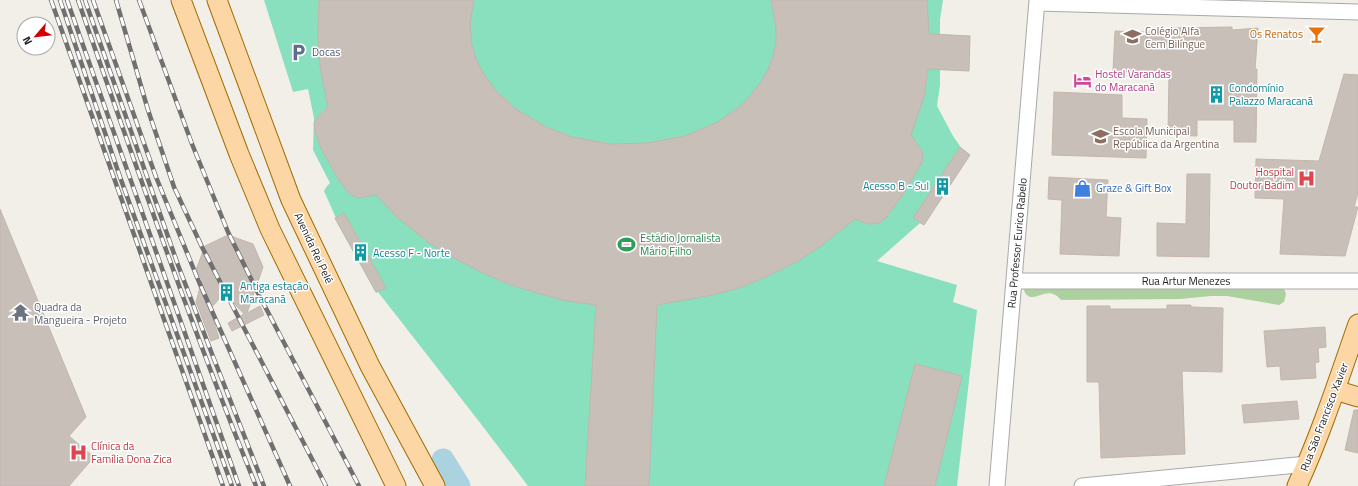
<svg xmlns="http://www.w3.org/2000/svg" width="1358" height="486" viewBox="0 0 1358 486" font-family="'Titillium Web',sans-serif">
	<rect width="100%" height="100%" fill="#f2efe9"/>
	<path fill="#add19e" d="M1026 284 1284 288 1286 294 1284 302 1279 305 1227 296H1211L1180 299 1061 300C1046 282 1033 308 1024 291Z"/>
	<path fill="#88e0be" d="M264 0H943L940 20V34L970 36 969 71 940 70V85L937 106 953 136 962 149 970 155 924 225 920 223 877 261 957 285 953 302 977 310 957 486H528L481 424 378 292 376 293 335 219 336 218 324 191 327 186 330 183 313 150 314 118 308 89 293 92Z"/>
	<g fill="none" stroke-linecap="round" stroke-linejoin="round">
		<path stroke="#aad3df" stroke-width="23" d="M443 460 459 486"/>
	</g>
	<path fill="#c7bfb8" stroke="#c4b6ab" d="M319 0H474L470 23 472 45 476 59 483 73 497 92 516 109 546 127 572 137 610 144 648 143 685 136 718 122 739 107 750 96 760 83 768 70 773 56 776 42V28L771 0H927L929 34 970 36 969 71 928 69 924 97 911 135 922 151 923 156 922 162 904 193 885 219 879 223 873 224H868L855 219 821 246 798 261 770 275 742 287 713 295 657 305 649 486H585L596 305 566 301 537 293 508 284 481 272 454 258 429 243 397 217 376 195 358 198 353 196 348 192 337 177 321 148 315 132 314 124 317 118 328 107 320 67 318 37Z
		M1232 27V30L1258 28 1255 70 1257 69 1256 142H1234V120H1197V136L1168 135 1169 73 1113 71 1115 31 1171 33 1172 28Z
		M1344 74 1358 75V193L1354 207H1358L1345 256 1280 254 1284 199 1255 198 1256 159 1319 161Z
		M1054 92 1122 95V118L1147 119 1146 158 1052 155Z
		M960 147 970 155 924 225 913 218Z
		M1187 174H1210L1209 257 1157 256V223L1186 224Z
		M1049 177 1108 180 1106 217 1121 218 1119 256 1060 254 1062 200 1048 199Z
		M0 209 86 417 69 436 94 457 69 486H0Z
		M344 213 386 288 376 292 335 218Z
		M228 235 253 244 263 267 247 313 260 306 264 315 232 331 228 323 244 314 233 302 220 298 210 309 219 338 211 341 196 302 202 280 196 270 205 246Z
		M1167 305H1191V307L1223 308 1222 372 1182 371 1185 454 1101 458 1099 382H1087V306H1110V309H1167Z
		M1325 327 1326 347 1318 348 1319 362 1315 363 1316 378 1281 380 1280 366 1267 367 1264 331Z
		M915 364 962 376 935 486H884Z
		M1297 401 1299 419 1244 423 1242 405Z
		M1354 410H1358V453L1345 450Z"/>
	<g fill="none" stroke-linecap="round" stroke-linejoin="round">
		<defs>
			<path id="minor" d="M1037 3 1358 12
				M1014 281H1358
				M997 486 1037 0
				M1082 486 1307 464"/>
			<path id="major" d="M181 0 239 154 270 229 396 486
				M217 0 291 200 370 366 435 486
				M1335 390 1358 397
				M1297 486C1321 434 1339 378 1358 324"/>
		</defs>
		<use href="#minor" stroke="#a9a9a9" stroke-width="17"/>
		<use href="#major" stroke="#a06b00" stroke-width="21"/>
		<use href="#minor" stroke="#fff" stroke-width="15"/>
		<use href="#major" stroke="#fcd6a4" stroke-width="19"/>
		<defs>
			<path id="rail" d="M51 0 223 486
				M60 0 120 177 232 486
				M67 0 239 486
				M78 0C135 163 191 326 256 486
				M85 0 178 265 212 354 264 486
				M93 0 156 177 199 282 290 486
				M116 0 148 110 174 187 202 247 326 486
				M139 0 192 144 228 232 259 295 359 486"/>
		</defs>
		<use href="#rail" stroke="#707070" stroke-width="4.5"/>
		<use href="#rail" stroke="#fff" stroke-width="3" stroke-dasharray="9" stroke-linecap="butt"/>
	</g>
	<defs>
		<symbol id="bar-bare" viewBox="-9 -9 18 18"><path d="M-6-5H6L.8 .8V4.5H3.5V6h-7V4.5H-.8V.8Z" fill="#e8710a" stroke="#fff" stroke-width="2.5" paint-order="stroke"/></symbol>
		<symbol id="school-bare" viewBox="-9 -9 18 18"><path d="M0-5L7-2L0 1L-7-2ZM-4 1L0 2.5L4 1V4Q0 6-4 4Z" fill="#8d6e63" stroke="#fff" stroke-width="2.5" paint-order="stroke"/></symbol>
		<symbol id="parking-bare" viewBox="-9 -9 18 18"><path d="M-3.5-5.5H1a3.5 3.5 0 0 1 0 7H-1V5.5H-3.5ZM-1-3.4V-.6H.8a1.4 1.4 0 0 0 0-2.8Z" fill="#5c6f8a" stroke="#fff" stroke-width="2.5" paint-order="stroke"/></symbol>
		<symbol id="hotel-bare" viewBox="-9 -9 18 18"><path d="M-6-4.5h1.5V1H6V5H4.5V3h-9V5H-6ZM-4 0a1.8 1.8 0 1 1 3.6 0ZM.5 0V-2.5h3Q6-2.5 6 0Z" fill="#d1479c" stroke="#fff" stroke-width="2.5" paint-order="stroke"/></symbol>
		<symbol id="building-bare" viewBox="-9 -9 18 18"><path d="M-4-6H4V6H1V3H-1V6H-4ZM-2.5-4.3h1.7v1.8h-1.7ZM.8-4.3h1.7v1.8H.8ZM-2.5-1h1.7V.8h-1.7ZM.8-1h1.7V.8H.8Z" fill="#0f9aa8" stroke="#fff" stroke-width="2.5" paint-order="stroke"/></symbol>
		<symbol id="hospital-bare" viewBox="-9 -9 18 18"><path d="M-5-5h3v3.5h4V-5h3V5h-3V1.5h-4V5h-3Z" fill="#e0444e" stroke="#fff" stroke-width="2.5" paint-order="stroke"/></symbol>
		<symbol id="shop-bare" viewBox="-9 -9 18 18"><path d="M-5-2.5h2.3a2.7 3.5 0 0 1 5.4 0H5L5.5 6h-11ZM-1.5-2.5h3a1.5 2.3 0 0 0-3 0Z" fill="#3f7fe0" stroke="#fff" stroke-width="2.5" paint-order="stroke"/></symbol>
		<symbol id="stadium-bare" viewBox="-9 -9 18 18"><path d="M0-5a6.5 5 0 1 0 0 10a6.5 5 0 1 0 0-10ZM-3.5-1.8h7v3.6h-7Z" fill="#2e9e5b" stroke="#fff" stroke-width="2.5" paint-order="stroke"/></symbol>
		<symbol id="temple-bare" viewBox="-9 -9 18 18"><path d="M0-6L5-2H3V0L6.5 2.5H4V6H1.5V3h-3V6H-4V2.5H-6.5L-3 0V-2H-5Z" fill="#6b7280" stroke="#fff" stroke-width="2.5" paint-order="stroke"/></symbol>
	</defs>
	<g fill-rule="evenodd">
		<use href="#bar-bare" x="1304" y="22" width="25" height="25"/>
		<use href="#school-bare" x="1120" y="24" width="25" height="25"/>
		<use href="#parking-bare" x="286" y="40" width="25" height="25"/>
		<use href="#hotel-bare" x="1070" y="68" width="25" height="25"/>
		<use href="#building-bare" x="1204" y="82" width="25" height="25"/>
		<use href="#school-bare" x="1088" y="124" width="25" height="25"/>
		<use href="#hospital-bare" x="1294" y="166" width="25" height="25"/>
		<use href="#building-bare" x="930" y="174" width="25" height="25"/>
		<use href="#shop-bare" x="1070" y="176" width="25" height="25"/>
		<use href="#stadium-bare" x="614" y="232" width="25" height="25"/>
		<use href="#building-bare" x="348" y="240" width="25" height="25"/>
		<use href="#building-bare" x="214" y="280" width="25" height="25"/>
		<use href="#temple-bare" x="8" y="300" width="25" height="25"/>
		<use href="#hospital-bare" x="66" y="440" width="25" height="25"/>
	</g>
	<g text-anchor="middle" stroke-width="3" stroke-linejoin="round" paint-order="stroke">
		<g font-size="11" fill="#785e54" stroke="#fff" text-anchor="start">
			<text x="1145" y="35">Colégio Alfa<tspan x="1145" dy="13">Cem Bilíngue</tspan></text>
			<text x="1113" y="135">Escola Municipal<tspan x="1113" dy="13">República da Argentina</tspan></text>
		</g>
		<g font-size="11" fill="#c56008" stroke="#fff" text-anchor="end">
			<text x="1303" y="38">Os Renatos</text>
		</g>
		<g font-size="11" fill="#4e5e75" stroke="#fff" text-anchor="start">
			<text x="312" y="56">Docas</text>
		</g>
		<g font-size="11" fill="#b23c85" stroke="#fff" text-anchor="start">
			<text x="1095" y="78">Hostel Varandas<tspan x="1095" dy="13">do Maracanã</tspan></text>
		</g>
		<g font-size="11" fill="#0d838f" stroke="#fff" text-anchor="start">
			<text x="1229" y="92">Condomínio<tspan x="1229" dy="13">Palazzo Maracanã</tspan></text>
			<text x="929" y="190" text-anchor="end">Acesso B - Sul</text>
			<text x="373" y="257">Acesso F - Norte</text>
			<text x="240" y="290">Antiga estação<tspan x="240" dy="13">Maracanã</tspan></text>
		</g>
		<g font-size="11" fill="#be3a42" stroke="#fff" text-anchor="end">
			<text x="1294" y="176">Hospital<tspan x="1294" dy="13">Doutor Badim</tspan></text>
			<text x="91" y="450" text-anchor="start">Clínica da<tspan x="91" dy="13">Família Dona Zica</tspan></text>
		</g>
		<g font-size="11" fill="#366cbe" stroke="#fff" text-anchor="start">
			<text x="1096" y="192">Graze &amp; Gift Box</text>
		</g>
		<g font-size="11" fill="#27864d" stroke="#fff" text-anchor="start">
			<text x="640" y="242">Estádio Jornalista<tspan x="640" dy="13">Mário Filho</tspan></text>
		</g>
		<g font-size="11" fill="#222" stroke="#fff">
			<text transform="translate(1017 243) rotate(-85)" y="4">Rua Professor Eurico Rabelo</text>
			<text transform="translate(314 248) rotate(65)" y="4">Avenida Rei Pelé</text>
			<text x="1186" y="285">Rua Artur Menezes</text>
			<text transform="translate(1324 417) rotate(-69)" y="4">Rua São Francisco Xavier</text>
		</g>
		<g font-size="11" fill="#5b616d" stroke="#fff" text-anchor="start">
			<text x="34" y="311">Quadra da<tspan x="34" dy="13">Mangueira - Projeto</tspan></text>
		</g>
	</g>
	<g transform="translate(36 36) rotate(242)"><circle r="19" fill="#ffffff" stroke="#a7a7a7"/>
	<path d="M0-3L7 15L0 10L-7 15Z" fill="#d40000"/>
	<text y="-6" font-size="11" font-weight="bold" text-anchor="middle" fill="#222222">N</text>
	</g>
</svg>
